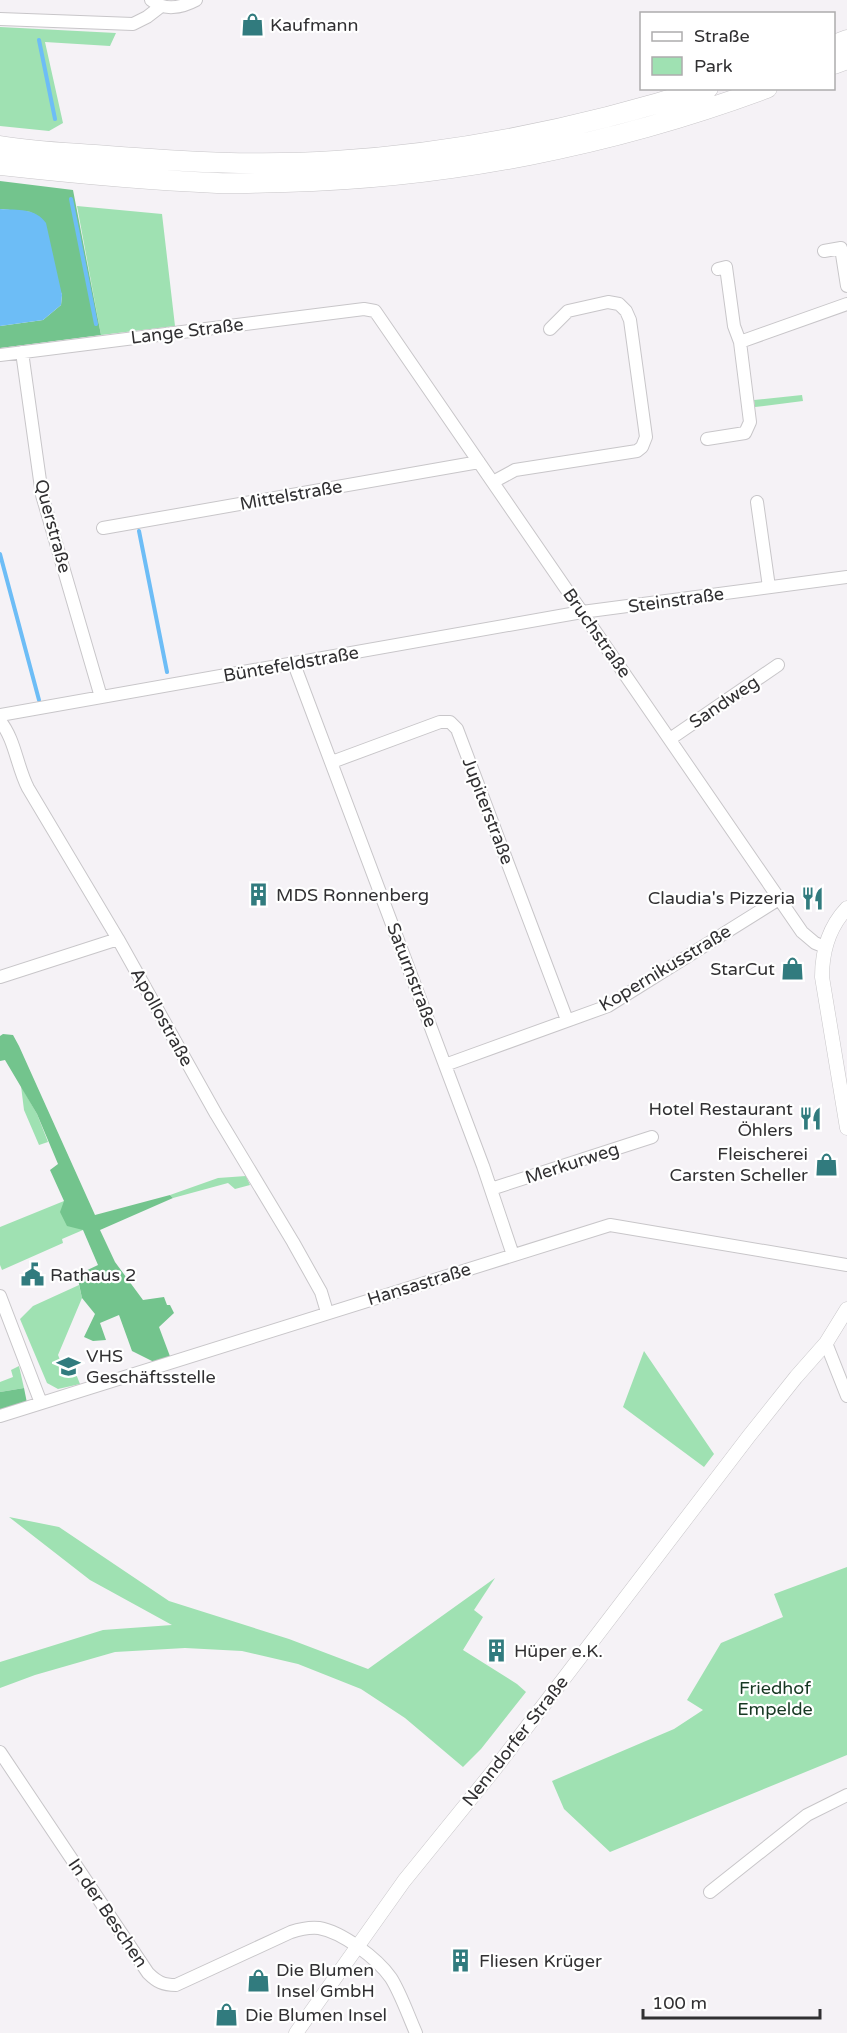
<svg xmlns="http://www.w3.org/2000/svg" width="847" height="2033" viewBox="0 0 847 2033" font-family="'Varela Round',sans-serif">
	<rect width="100%" height="100%" fill="#f5f2f6"/>
	<path fill="#9fe1b2" d="M0 27 116 33 110 46 45 42 63 123 49 131 0 126Z
		M77 206 162 214 175 326 101 335Z
		M802 395 803 401 755 407 754 400Z
		M21 1086 37 1114 48 1142 39 1145 24 1110Z
		M246 1176 250 1185 235 1189 228 1183 173 1198 170 1195 218 1178Z
		M64 1201 83 1230 62 1239 63 1243 2 1270 0 1265V1227Z
		M79 1285 82 1298 58 1355 65 1372 74 1369 80 1384 58 1389 47 1383 20 1319 33 1306Z
		M644 1351 714 1454 704 1467 623 1407Z
		M19 1366 24 1388 0 1392V1382L13 1377 11 1370Z
		M9 1517 59 1527 169 1601 289 1639 368 1669 495 1578 474 1610 483 1617 463 1650 517 1684 526 1692 481 1749 463 1767 405 1718 361 1689 298 1664 242 1651 185 1648 115 1652 35 1675 0 1688V1662L103 1630 172 1625 90 1580Z
		M847 1567V1755L610 1852 564 1809 552 1781 674 1729 703 1710 687 1700 721 1643 783 1617 774 1594Z"/>
	<path fill="#73c48d" d="M0 181 73 190 101 335 0 348V326L43 320 61 305 62 295 31 212 0 209Z
		M3 1034 13 1035 19 1046 95 1215 170 1195 173 1198 100 1230 115 1262 143 1300 164 1297 167 1305H170L174 1313 159 1327 171 1359 154 1362 132 1351 119 1315 100 1323 106 1340 93 1341 84 1337 95 1314 82 1298 77 1275 98 1265 83 1230 67 1226 60 1212 64 1201 50 1170 58 1164 37 1114 5 1060 0 1061V1036Z
		M24 1388 27 1403 0 1411V1392Z"/>
	<path fill="#6dbdf6" d="M0 209C17 210 36 208 46 223L62 295 61 305 43 320 0 326Z"/>
	<g fill="none" stroke-linecap="round" stroke-linejoin="round">
		<path stroke="#6dbdf6" stroke-width="4" d="M39 40 55 119
			M71 199 96 324
			M139 531 167 672
			M0 554 39 700"/>
		<defs>
			<path id="minor" d="M151 0C164 11 181 8 196 0
				M0 19 133 24 147 17 160 7
				M824 251 841 248 847 286
				M718 269 726 267 734 326 740 342
				M22 352 42 495 101 697
				M0 355 364 309 375 311 802 932 815 943 825 947
				M707 439 745 433 750 422 740 342 847 304
				M493 482 515 470 637 451 642 447 646 437 630 320 626 311 619 304 608 302 568 311 550 329
				M757 502 769 587
				M103 528 479 462
				M294 664 483 1166 513 1255
				M0 715 582 612 847 577
				M0 721C15 739 17 767 28 788L118 939 216 1114 293 1242 321 1292 327 1312
				M670 739 778 665
				M332 762 440 722H450L457 729 567 1020
				M0 977 118 939
				M445 1065 608 1006 779 899
				M491 1189 652 1137
				M0 1296 41 1403
				M826 1343 847 1396
				M0 1416 610 1225 847 1265
				M0 1752 148 1973C157 1982 163 1985 176 1985L291 1932C300 1929 309 1927 319 1928 342 1932 377 1958 391 1978 401 1994 408 2015 416 2033
				M710 1892 807 1815 847 1795"/>
			<path id="tertiary" d="M847 908C829 927 822 952 822 977L847 1128
				M296 2033 404 1881 494 1770 749 1436 796 1377 826 1343 847 1309"/>
			<path id="trunk" d="M834 45 847 40
				M834 64 847 59
				M0 146C36 152 72 153 108 156 184 162 259 166 335 161 462 153 586 127 708 88
				M0 165C72 173 144 180 217 183 239 184 262 182 285 182 448 178 614 145 767 88"/>
		</defs>
		<use href="#minor" stroke="#c8c6c9" stroke-width="14"/>
		<use href="#tertiary" stroke="#c8c6c9" stroke-width="15"/>
		<use href="#trunk" stroke="#c8c6c9" stroke-width="21"/>
		<use href="#minor" stroke="#fff" stroke-width="12"/>
		<use href="#tertiary" stroke="#fff" stroke-width="14"/>
		<use href="#trunk" stroke="#fff" stroke-width="20"/>
	</g>
	<defs>
		<symbol id="shop-bare" viewBox="-9 -9 18 18"><path d="M-5-2.5h2.3a2.7 3.5 0 0 1 5.4 0H5L5.5 6h-11ZM-1.5-2.5h3a1.5 2.3 0 0 0-3 0Z" fill="#317b7e" stroke="#fff" stroke-width="2.5" paint-order="stroke"/></symbol>
		<symbol id="building-bare" viewBox="-9 -9 18 18"><path d="M-4-6H4V6H1V3H-1V6H-4ZM-2.5-4.3h1.7v1.8h-1.7ZM.8-4.3h1.7v1.8H.8ZM-2.5-1h1.7V.8h-1.7ZM.8-1h1.7V.8H.8Z" fill="#317b7e" stroke="#fff" stroke-width="2.5" paint-order="stroke"/></symbol>
		<symbol id="restaurant-bare" viewBox="-9 -9 18 18"><path d="M-5-6h1v4h1v-4h1v4h1v-4h1v5L-1.5 .5V6h-2V.5L-5-1ZM5-6V6H3V1.5H1.5Q1.5-4 5-6Z" fill="#317b7e" stroke="#fff" stroke-width="2.5" paint-order="stroke"/></symbol>
		<symbol id="civic-bare" viewBox="-9 -9 18 18"><path d="M-.6-6.5H3V-4.5H.6V-3L4-1V1h2V6H-6V1h2V-1L-.6-3ZM-1.2 2.5V6h2.4V2.5Z" fill="#317b7e" stroke="#fff" stroke-width="2.5" paint-order="stroke"/></symbol>
		<symbol id="university-bare" viewBox="-9 -9 18 18"><path d="M0-5L7-2L0 1L-7-2ZM-4 1L0 2.5L4 1V4Q0 6-4 4Z" fill="#317b7e" stroke="#fff" stroke-width="2.5" paint-order="stroke"/></symbol>
	</defs>
	<g fill-rule="evenodd">
		<use href="#shop-bare" x="236" y="8" width="33" height="33"/>
		<use href="#building-bare" x="242" y="878" width="33" height="33"/>
		<use href="#restaurant-bare" x="796" y="882" width="33" height="33"/>
		<use href="#shop-bare" x="776" y="952" width="33" height="33"/>
		<use href="#restaurant-bare" x="794" y="1102" width="33" height="33"/>
		<use href="#shop-bare" x="810" y="1148" width="33" height="33"/>
		<use href="#civic-bare" x="16" y="1258" width="33" height="33"/>
		<use href="#university-bare" x="52" y="1350" width="33" height="33"/>
		<use href="#building-bare" x="480" y="1634" width="33" height="33"/>
		<use href="#building-bare" x="444" y="1944" width="33" height="33"/>
		<use href="#shop-bare" x="242" y="1964" width="33" height="33"/>
		<use href="#shop-bare" x="210" y="1998" width="33" height="33"/>
	</g>
	<g text-anchor="middle" stroke-width="4.5" stroke-linejoin="round" paint-order="stroke">
		<g font-size="18" fill="#313032" stroke="#fff" text-anchor="start">
			<text x="270" y="31">Kaufmann</text>
			<text x="276" y="901">MDS Ronnenberg</text>
			<text x="795" y="904" text-anchor="end">Claudia's Pizzeria</text>
			<text x="775" y="975" text-anchor="end">StarCut</text>
			<text x="793" y="1115" text-anchor="end">Hotel Restaurant<tspan x="793" dy="21">Öhlers</tspan></text>
			<text x="808" y="1160" text-anchor="end">Fleischerei<tspan x="808" dy="21">Carsten Scheller</tspan></text>
			<text x="50" y="1281">Rathaus 2</text>
			<text x="86" y="1362">VHS<tspan x="86" dy="21">Geschäftsstelle</tspan></text>
			<text x="514" y="1657">Hüper e.K.</text>
			<text x="479" y="1967">Fliesen Krüger</text>
			<text x="276" y="1976">Die Blumen<tspan x="276" dy="21">Insel GmbH</tspan></text>
			<text x="245" y="2021">Die Blumen Insel</text>
		</g>
		<g font-size="18" fill="#313032" stroke="#fff">
			<text transform="translate(187 331) rotate(-7)" y="6">Lange Straße</text>
			<text transform="translate(291 495) rotate(-10)" y="6">Mittelstraße</text>
			<text transform="translate(53 526) rotate(75)" y="6">Querstraße</text>
			<text transform="translate(676 600) rotate(-8)" y="6">Steinstraße</text>
			<text transform="translate(597 633) rotate(55)" y="6">Bruchstraße</text>
			<text transform="translate(291 664) rotate(-10)" y="6">Büntefeldstraße</text>
			<text transform="translate(724 702) rotate(-34)" y="6">Sandweg</text>
			<text transform="translate(488 811) rotate(69)" y="6">Jupiterstraße</text>
			<text transform="translate(665 968) rotate(-31)" y="6">Kopernikusstraße</text>
			<text transform="translate(412 975) rotate(69)" y="6">Saturnstraße</text>
			<text transform="translate(162 1017) rotate(61)" y="6">Apollostraße</text>
			<text transform="translate(572 1163) rotate(-18)" y="6">Merkurweg</text>
			<text transform="translate(419 1284) rotate(-17)" y="6">Hansastraße</text>
			<text transform="translate(515 1741) rotate(-52)" y="6">Nenndorfer Straße</text>
			<text transform="translate(108 1913) rotate(56)" y="6">In der Beschen</text>
		</g>
		<g font-size="18" fill="#163822" stroke="#fff">
			<text x="775" y="1694">Friedhof<tspan x="775" dy="21">Empelde</tspan></text>
		</g>
	</g>
	<rect x="640" y="12" width="195" height="78" fill="#ffffff" stroke="#adacad" stroke-width="1.5"/>
	<rect x="652" y="32" width="30" height="9" fill="#ffffff" stroke="#adacad" stroke-width="1.5"/>
	<text x="694" y="42" font-size="18" fill="#313032">Straße</text>
	<rect x="652" y="57" width="30" height="18" fill="#9fe1b2" stroke="#adacad" stroke-width="1.5"/>
	<text x="694" y="72" font-size="18" fill="#313032">Park</text>
	<path d="M643 2009v9h177v-9" fill="none" stroke="#313032" stroke-width="3"/>
	<text x="652" y="2009" font-size="18" fill="#313032" stroke="#ffffff" stroke-width="4.5" paint-order="stroke">100 m</text>
</svg>
